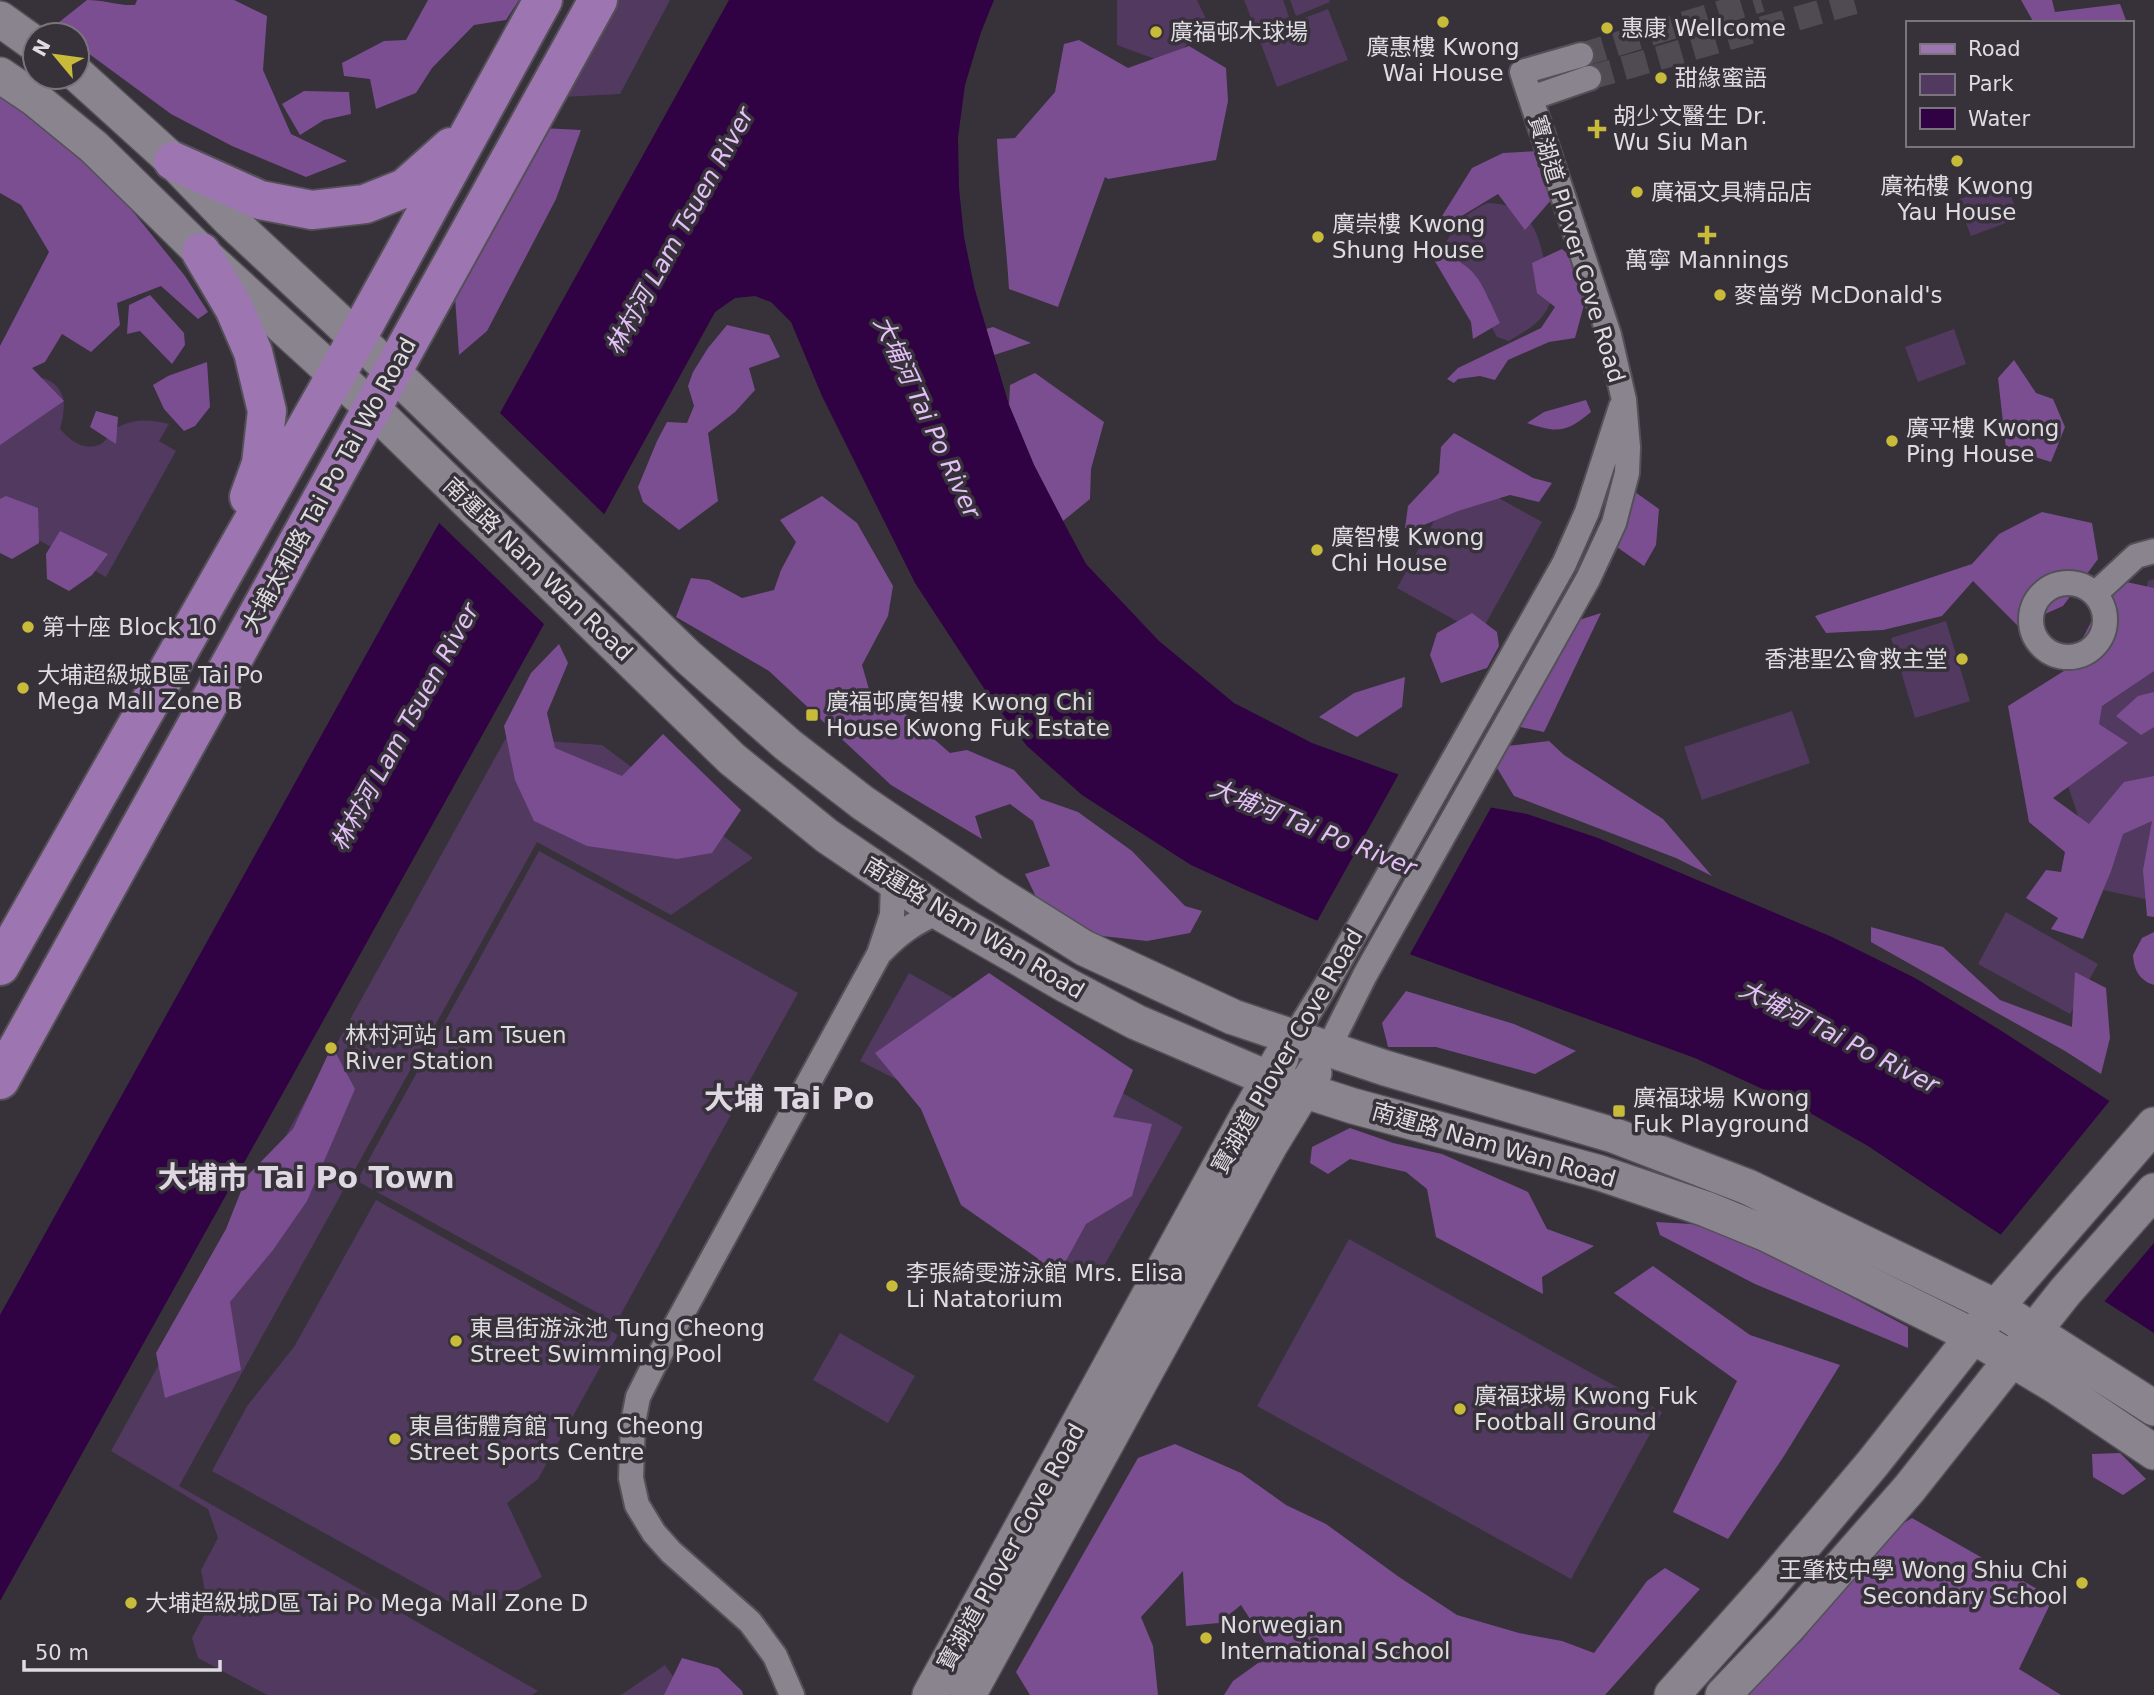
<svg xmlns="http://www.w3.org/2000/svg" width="2154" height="1695" viewBox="0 0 2154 1695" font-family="'DejaVu Sans','Noto Sans TC',sans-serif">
	<rect width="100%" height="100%" fill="#37313a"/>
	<path fill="#523960" d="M617 0H670L620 94 563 97Z
		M1117 0H1197L1206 19 1171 65 1117 45Z
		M1244 0H1283L1289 17 1256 30Z
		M1290 0H1329L1330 2 1296 16Z
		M1328 9 1348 60 1277 87 1258 36Z
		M2006 182 2019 218 1971 236 1957 200Z
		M1488 203C1531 204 1538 232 1546 268 1548 277 1553 292 1551 300 1544 322 1527 330 1509 341L1497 337 1490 324 1489 298 1449 263 1443 247C1457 224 1463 214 1488 203Z
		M1954 329 1966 364 1918 382 1905 347Z
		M43 378C68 387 66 407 60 429 70 440 83 451 99 445 107 441 112 430 120 426 137 418 152 420 169 424L159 441 176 451 106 577 0 519V408L26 382Z
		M1459 476 1542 522 1480 634 1397 588Z
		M2154 579V901L2103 890 2038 697 2138 622 2148 581Z
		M1946 621 1970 701 1915 718 1891 638Z
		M1792 711 1810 763 1702 800 1684 747Z
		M506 738 602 745 753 858 671 915 537 842 179 1486 538 1691 532 1695H267L198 1658 192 1638 208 1608 201 1570 218 1538 208 1509 111 1451Z
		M539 851 798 993 616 1323 357 1181Z
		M2006 912 2098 964 2070 1014 1978 964Z
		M909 973 1183 1127 1097 1278 1062 1258 1003 1134 860 1061Z
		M376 1200 618 1335 538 1479 507 1503 542 1577 473 1615 212 1471 247 1406 294 1347Z
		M1349 1239 1662 1412 1571 1579 1257 1406Z
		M840 1333 915 1376 888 1423 813 1380Z
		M665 1665 686 1695H621Z"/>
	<path fill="#7b4e92" d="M87 0C104 0 119 6 135 5L137 0H234L267 16 263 70 291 134 347 161 306 177 232 146 171 114 77 45V35H64L53 27Z
		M428 0H519L506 20 474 25 432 68 416 93 376 109 370 79 344 76 342 63 384 41 406 40Z
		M2021 0H2052L2055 12 2120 4 2127 23H2034Z
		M1079 40 1128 68 1189 46 1226 68 1228 101 1216 160 1108 179 1105 177 1058 307 1009 289C1006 238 999 189 997 139L1015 138 1055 92 1064 44Z
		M0 88 114 188 185 276 208 312 198 319 161 286 117 303 120 325 91 352 62 334 45 362 32 368 64 401 0 445V346L49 252 21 205 0 193Z
		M304 91 349 92 351 114 324 120 300 135 282 104Z
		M541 128 581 130 556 199 487 331 459 355 455 297Z
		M1540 151 1558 192 1525 230 1498 194 1455 220 1442 216 1472 168 1503 153Z
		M1427 248C1479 265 1478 277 1500 323L1473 339 1471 322Z
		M1562 249 1576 261 1584 305 1575 338 1549 342 1508 360 1495 380 1480 376 1458 379 1454 383 1447 379 1458 368 1541 328 1555 307 1537 293 1532 263Z
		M150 295 184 333 185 345 172 364 140 331 127 334 129 305Z
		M727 325 769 335 780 357 749 368 755 390 735 412 708 433 718 501 679 530 643 502 638 487 657 441 667 422 687 423 694 406 688 386 693 372 708 348Z
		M993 327 1031 343 994 355 986 329Z
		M2014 360 2036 393 2053 399 2065 427 2051 462 2006 448 1998 378Z
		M207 362 210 407 195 426 184 431 164 409 153 385 168 376Z
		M1035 373 1104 422 1091 469 1090 499 1063 521 1034 465 1009 405 1010 385Z
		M1586 400 1591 412C1566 433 1557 433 1527 423L1544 412Z
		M96 411 118 417 116 444 90 427Z
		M1454 433 1533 478 1552 483 1539 502 1510 495 1458 511 1419 527 1405 528 1408 506 1439 473 1441 447Z
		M1628 487 1659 509 1656 545 1644 566 1614 545Z
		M6 496 38 508 39 543 12 559 0 553V499Z
		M822 496 857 523 893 586 888 616 862 665 869 689 896 706 950 753 967 750 1014 770 1041 799 1078 812 1132 851 1185 906 1202 911 1190 933 1147 941 1093 935 1040 905 1025 874 1050 866 1033 821 1010 804 975 816 982 839 891 785 769 671 676 617 691 578 709 580 742 598 774 590 781 570 796 542 780 520Z
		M2042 512 2092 523 2098 559 2063 606 2018 626 1973 581 1942 616 1883 630 1826 633 1815 616 1972 564 1999 534Z
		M60 531 108 554 92 575 69 591 47 579 46 554Z
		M2113 579 2154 588V671L2102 706 2099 724 2128 743 2053 798 2089 824 2124 782 2154 776V917L2147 916 2143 870 2152 821 2123 834 2111 871 2083 939 2051 929 2058 918 2026 898 2046 870 2061 872 2065 852 2029 822 2008 706 2067 669Z
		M1472 613 1497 632 1499 646 1487 668 1441 683 1430 655 1437 633Z
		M1601 613 1544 732 1516 726 1576 621Z
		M559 644 568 663 547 713 555 748 622 776 663 734 741 810 712 853 677 859 587 846 534 821 515 780 504 726 531 673Z
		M1405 677 1402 707 1357 737 1319 717 1354 693Z
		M2154 692V727L2141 735 2116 716 2138 696Z
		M1549 741 1564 755 1663 819 1712 876 1676 858 1514 796 1494 763 1508 746Z
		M1871 927 1943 947 2000 1000 2072 1027 2075 972 2106 988 2110 1038 2101 1074 2065 1051 1871 942Z
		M2154 932V985C2139 980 2134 970 2133 955L2142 938Z
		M989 973 1133 1070 1113 1117 1152 1124 1132 1196 1086 1224 1056 1279 1037 1258 961 1205 921 1109 875 1053Z
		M1406 991 1514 1024 1576 1051 1535 1074 1436 1047H1388L1382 1023Z
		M332 1046 355 1089 307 1201 273 1250 230 1302 241 1370 165 1398 156 1353 226 1229 247 1176 293 1129Z
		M1350 1128 1393 1143 1442 1154 1528 1192 1547 1229 1594 1246 1542 1277 1543 1294 1436 1237 1427 1189 1406 1172 1350 1159 1328 1174 1310 1163 1312 1147Z
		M1656 1222 1691 1224 1736 1236 1908 1327V1348L1755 1284 1660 1235Z
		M1653 1266 1750 1335 1840 1365 1784 1456 1728 1539 1673 1512 1737 1381 1614 1293Z
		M1175 1444 1241 1473 1286 1505 1326 1524 1399 1577 1457 1615 1519 1633 1562 1641 1594 1653 1647 1581 1665 1568 1700 1589 1605 1695H1224L1233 1681 1272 1653 1241 1605 1219 1623 1186 1626 1183 1571 1141 1617 1153 1646 1158 1695H1030L1016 1672 1138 1458Z
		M2120 1453 2146 1479 2123 1495 2093 1477 2092 1454Z
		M1912 1518 2053 1598 2019 1669 2061 1695H1741L1802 1640 1884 1535Z
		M682 1658 718 1668 742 1691 743 1695H664Z"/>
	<path fill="#300143" d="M729 0H994L981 32 965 85 958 137 959 188 964 237 975 290 1009 405 1034 465 1063 521 1086 564 1159 641 1234 703 1312 743 1488 807 1527 814 1598 838 1832 937 1915 978 2000 1030 2154 1130V1333L1992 1229 1868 1146 1789 1101 1695 1058 1313 919 1248 891 1191 865 1082 795 1027 746 991 699 915 583 822 396 791 322 771 302 755 296 735 298 715 312 538 635 0 1601V1315Z"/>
	<path fill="#37313a" d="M497 410 607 517 547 627 436 520Z
		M1401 770 1493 804 1409 956 1316 923Z
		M2112 1098 2154 1126V1243L2103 1303 1998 1238Z"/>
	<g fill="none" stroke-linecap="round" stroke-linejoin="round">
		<path stroke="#504b53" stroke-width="24" stroke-dasharray="24 12" stroke-linecap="butt" d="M1581 55 1761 0
			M1589 78 1862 0"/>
		<defs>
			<path id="street" d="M1531 98 1589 78
				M2031 620a37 37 0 1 1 74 0a37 37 0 1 1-74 0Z
				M2095 594 2136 556 2154 551
				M882 951C899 933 915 922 939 912
				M1294 1037 1326 985 1564 564 1587 512 1621 407
				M1328 1049 1365 975 1588 579 1614 523 1627 473 1628 447 1624 400 1609 335 1522 72 1581 55
				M792 1695 775 1656 750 1622 671 1552 654 1533 637 1505 631 1478 633 1423 638 1397 653 1367 879 954 892 915 893 882"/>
			<path id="secondary" d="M0 19 35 44
				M77 74 173 161 230 220 393 372 688 657 788 745 863 803 990 889 1084 948 1233 1017 1385 1068 1613 1135 1748 1187 1996 1307 2154 1408
				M0 75 34 98 94 147 201 252 372 408 732 759 827 836 939 912 1066 985 1136 1022 1269 1079 1353 1106 1600 1173 1706 1209 1767 1234 1973 1336 2056 1386 2154 1452
				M930 1695 1246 1119 1281 1058
				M968 1695 1270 1145 1314 1073
				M1672 1695 1771 1584 1873 1463 1996 1307 2154 1125
				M1723 1695 1787 1628 1909 1489 2065 1292 2154 1191"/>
			<path id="primary" d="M173 161 260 200 312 210 365 204 405 188 451 147
				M201 252 234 308 253 352 267 411 261 464 249 497
				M0 966 357 338 543 0
				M0 1080 598 0"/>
		</defs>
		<use href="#street" stroke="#545057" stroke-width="28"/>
		<use href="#secondary" stroke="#545057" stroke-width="38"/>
		<use href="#primary" stroke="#545057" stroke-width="42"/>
		<use href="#street" stroke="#8a848e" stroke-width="24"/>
		<use href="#secondary" stroke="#8a848e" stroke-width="35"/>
		<use href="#primary" stroke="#9d76b1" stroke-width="38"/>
	</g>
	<g fill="#c9bb3a" stroke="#37313a" stroke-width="2.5">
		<circle cx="1443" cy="22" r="7"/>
		<circle cx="1607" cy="28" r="7"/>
		<circle cx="1156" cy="32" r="7"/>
		<circle cx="1661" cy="78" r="7"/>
		<path d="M1593.5 118.5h7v7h7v7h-7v7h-7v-7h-7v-7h7z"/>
		<circle cx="1957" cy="161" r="7"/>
		<circle cx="1637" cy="192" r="7"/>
		<path d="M1703.5 224.5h7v7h7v7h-7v7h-7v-7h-7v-7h7z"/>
		<circle cx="1318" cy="237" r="7"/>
		<circle cx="1720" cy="295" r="7"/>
		<circle cx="1892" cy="441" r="7"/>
		<circle cx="1317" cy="550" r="7"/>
		<circle cx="28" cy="627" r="7"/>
		<circle cx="1962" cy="659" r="7"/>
		<circle cx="23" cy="688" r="7"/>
		<rect x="805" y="708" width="14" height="14" rx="3.5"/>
		<circle cx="331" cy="1048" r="7"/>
		<rect x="1612" y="1104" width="14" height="14" rx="3.5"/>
		<circle cx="892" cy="1286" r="7"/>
		<circle cx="456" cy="1341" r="7"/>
		<circle cx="1460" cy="1409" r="7"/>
		<circle cx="395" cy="1439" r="7"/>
		<circle cx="2082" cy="1583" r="7"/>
		<circle cx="131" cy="1603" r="7"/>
		<circle cx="1206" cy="1638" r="7"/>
	</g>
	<g text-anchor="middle" stroke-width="7" stroke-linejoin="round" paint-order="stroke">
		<g font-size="23" fill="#dfdce1" stroke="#37313a" text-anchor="start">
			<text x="1621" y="36">惠康 Wellcome</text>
			<text x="1170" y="40">廣福邨木球場</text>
			<text x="1443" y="55" text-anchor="middle">廣惠樓 Kwong<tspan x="1443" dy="26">Wai House</tspan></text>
			<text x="1675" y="86">甜緣蜜語</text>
			<text x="1613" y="124">胡少文醫生 Dr.<tspan x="1613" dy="26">Wu Siu Man</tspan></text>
			<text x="1957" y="194" text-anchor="middle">廣祐樓 Kwong<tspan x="1957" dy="26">Yau House</tspan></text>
			<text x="1651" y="200">廣福文具精品店</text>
			<text x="1332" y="232">廣崇樓 Kwong<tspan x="1332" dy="26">Shung House</tspan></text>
			<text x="1707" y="268" text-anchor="middle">萬寧 Mannings</text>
			<text x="1734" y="303">麥當勞 McDonald's</text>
			<text x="1906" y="436">廣平樓 Kwong<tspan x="1906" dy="26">Ping House</tspan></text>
			<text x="1331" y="545">廣智樓 Kwong<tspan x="1331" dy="26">Chi House</tspan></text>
			<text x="42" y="635">第十座 Block 10</text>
			<text x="1948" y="667" text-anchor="end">香港聖公會救主堂</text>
			<text x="37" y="683">大埔超級城B區 Tai Po<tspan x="37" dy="26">Mega Mall Zone B</tspan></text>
			<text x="826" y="710">廣福邨廣智樓 Kwong Chi<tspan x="826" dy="26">House Kwong Fuk Estate</tspan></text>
			<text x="345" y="1043">林村河站 Lam Tsuen<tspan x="345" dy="26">River Station</tspan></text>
			<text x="1633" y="1106">廣福球場 Kwong<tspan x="1633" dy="26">Fuk Playground</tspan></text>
			<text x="906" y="1281">李張綺雯游泳館 Mrs. Elisa<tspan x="906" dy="26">Li Natatorium</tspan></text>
			<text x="470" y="1336">東昌街游泳池 Tung Cheong<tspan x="470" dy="26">Street Swimming Pool</tspan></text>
			<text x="1474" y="1404">廣福球場 Kwong Fuk<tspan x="1474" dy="26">Football Ground</tspan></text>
			<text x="409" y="1434">東昌街體育館 Tung Cheong<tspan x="409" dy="26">Street Sports Centre</tspan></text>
			<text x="2068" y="1578" text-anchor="end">王肇枝中學 Wong Shiu Chi<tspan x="2068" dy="26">Secondary School</tspan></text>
			<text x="145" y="1611">大埔超級城D區 Tai Po Mega Mall Zone D</text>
			<text x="1220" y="1633">Norwegian<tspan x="1220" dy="26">International School</tspan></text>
		</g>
		<g font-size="23" fill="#dfdce1" stroke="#37313a">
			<text transform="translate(1577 249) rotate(73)" y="8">寶湖道 Plover Cove Road</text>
			<text transform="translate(329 485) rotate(-61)" y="8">大埔太和路 Tai Po Tai Wo Road</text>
			<text transform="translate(538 569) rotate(44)" y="8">南運路 Nam Wan Road</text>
			<text transform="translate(974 928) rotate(31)" y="8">南運路 Nam Wan Road</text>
			<text transform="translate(1287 1051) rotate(-60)" y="8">寶湖道 Plover Cove Road</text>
			<text transform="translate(1494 1145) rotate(16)" y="8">南運路 Nam Wan Road</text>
			<text transform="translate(1011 1547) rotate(-61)" y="8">寶湖道 Plover Cove Road</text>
		</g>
		<g font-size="24" font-style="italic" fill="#e4c0f9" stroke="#37313a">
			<text transform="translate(680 231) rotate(-61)" y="8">林村河 Lam Tsuen River</text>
			<text transform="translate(927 417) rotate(65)" y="8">大埔河 Tai Po River</text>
			<text transform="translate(405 727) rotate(-61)" y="8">林村河 Lam Tsuen River</text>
			<text transform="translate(1313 828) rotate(22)" y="8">大埔河 Tai Po River</text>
			<text transform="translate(1839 1037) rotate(27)" y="8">大埔河 Tai Po River</text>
		</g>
		<g font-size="30" font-weight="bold" fill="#dfd8e3" stroke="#37313a">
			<text x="789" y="1109">大埔 Tai Po</text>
			<text x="306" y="1188">大埔市 Tai Po Town</text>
		</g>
	</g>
	<rect x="1906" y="21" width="228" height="126" fill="#37313a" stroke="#7a757d" stroke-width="2"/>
	<rect x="1920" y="44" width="35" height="10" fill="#9d76b1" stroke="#7a757d" stroke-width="2"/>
	<text x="1968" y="56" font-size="21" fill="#dfdce1">Road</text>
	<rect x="1920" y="74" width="35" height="21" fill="#523960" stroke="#7a757d" stroke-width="2"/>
	<text x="1968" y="91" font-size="21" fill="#dfdce1">Park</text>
	<rect x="1920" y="108" width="35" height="21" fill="#300143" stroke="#7a757d" stroke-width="2"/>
	<text x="1968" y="126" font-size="21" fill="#dfdce1">Water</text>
	<g transform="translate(56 56) rotate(299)"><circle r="33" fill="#37313a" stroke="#7a757d" stroke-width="2"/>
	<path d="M0-5L12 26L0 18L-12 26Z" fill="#c9bb3a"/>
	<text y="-10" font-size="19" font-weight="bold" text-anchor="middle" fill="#dfdce1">N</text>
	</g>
	<path d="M24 1660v10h196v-10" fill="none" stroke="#dfdce1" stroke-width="3.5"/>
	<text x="35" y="1660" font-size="21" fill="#dfdce1" stroke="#37313a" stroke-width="5" paint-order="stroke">50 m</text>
</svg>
